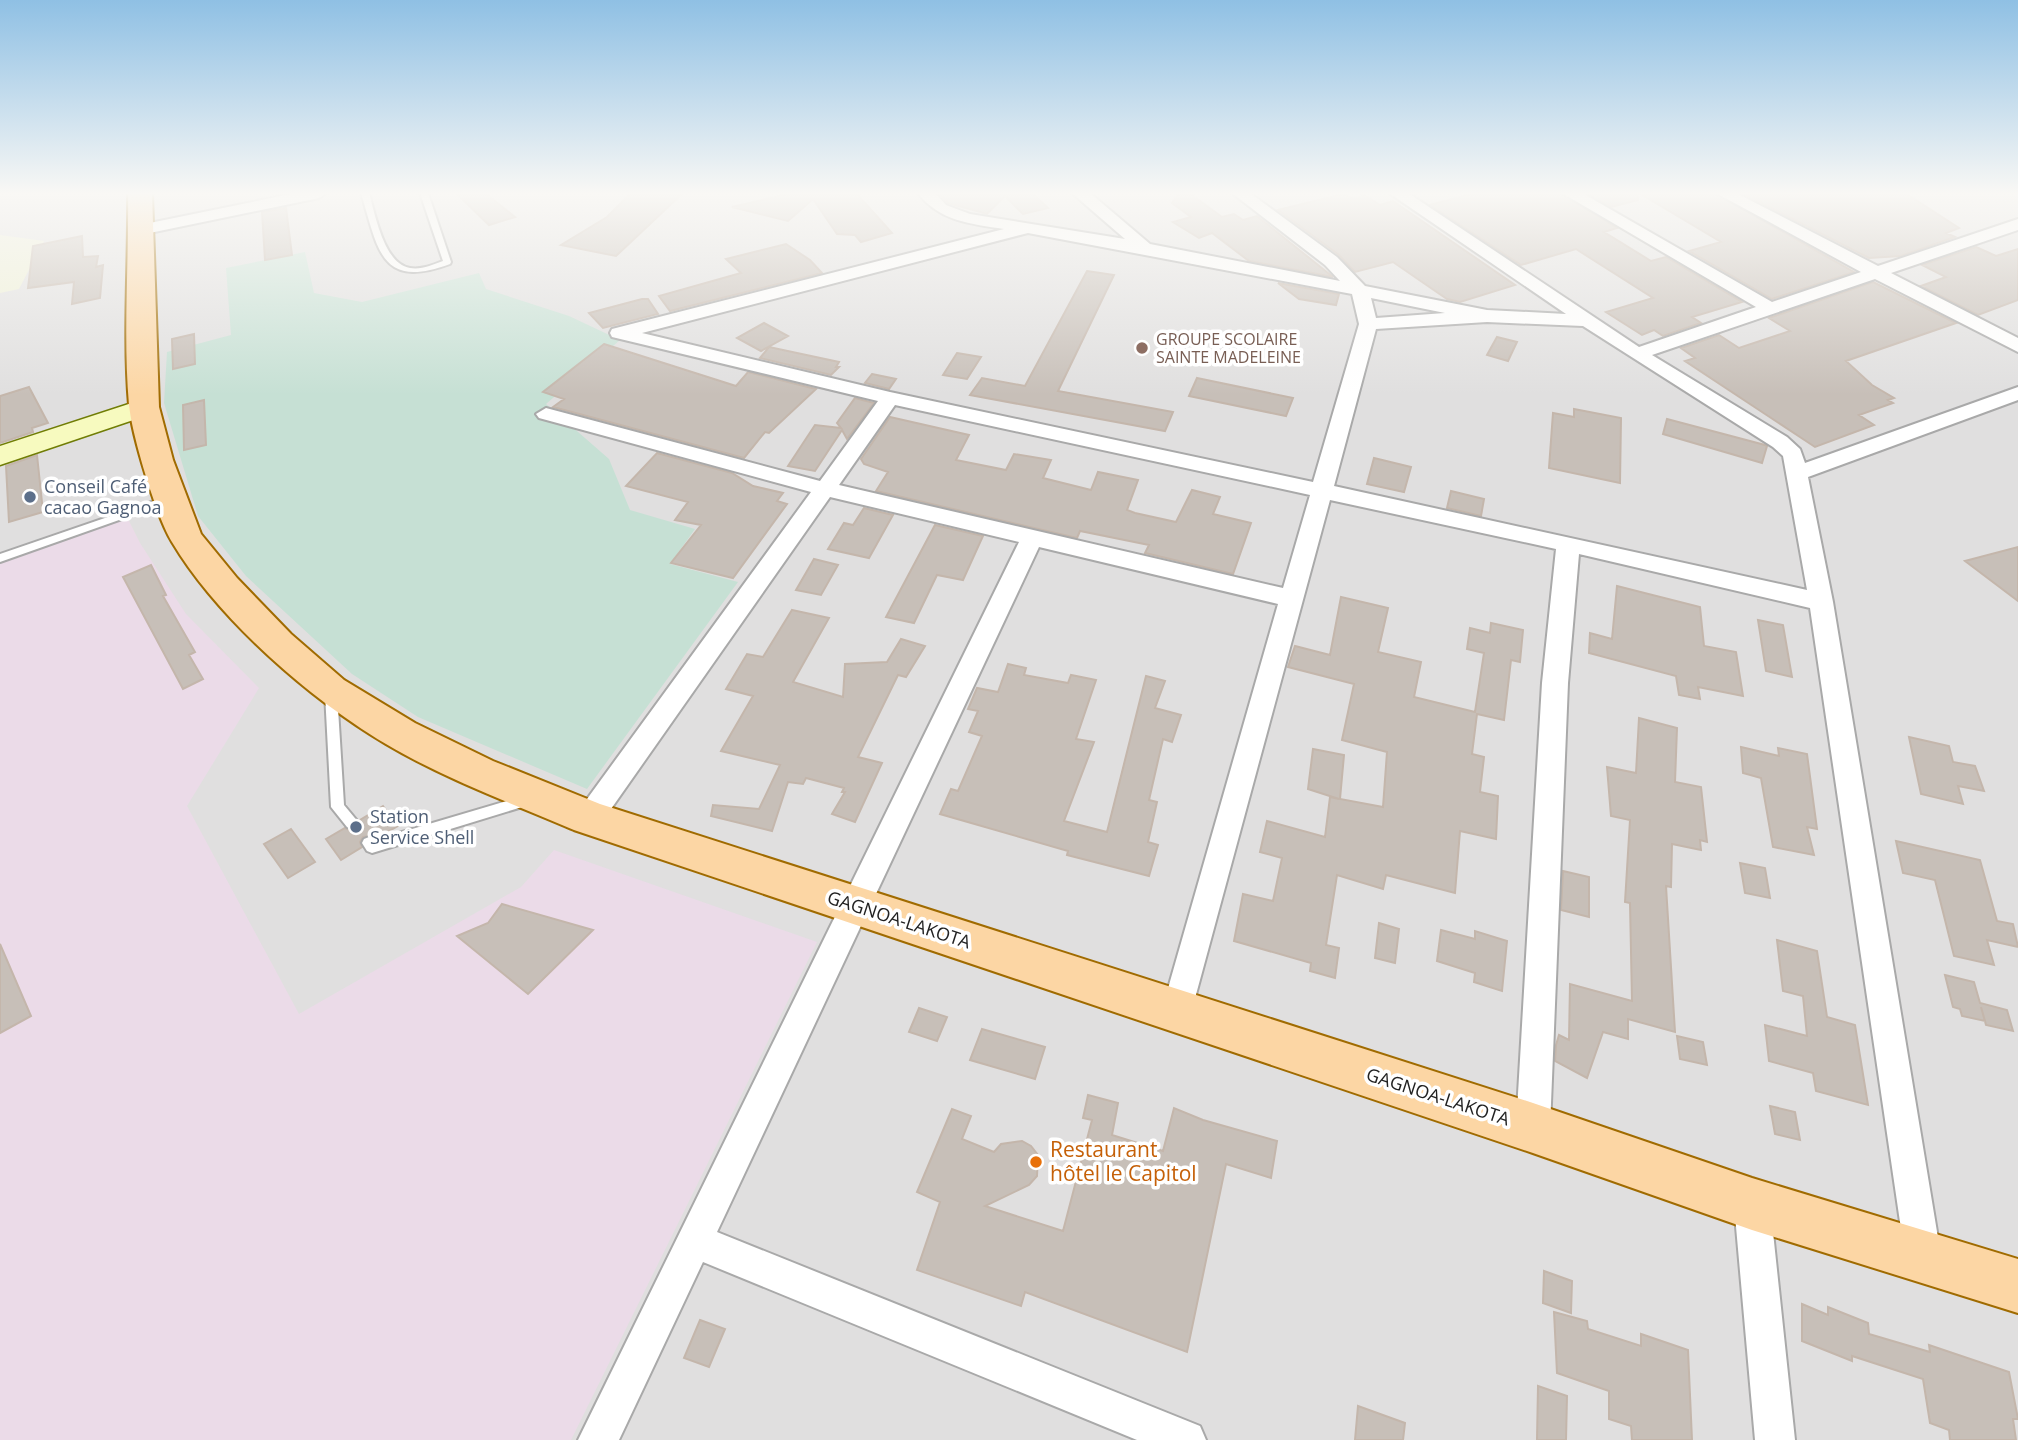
<svg xmlns="http://www.w3.org/2000/svg" width="2018" height="1440" viewBox="0 0 2018 1440" font-family="'Open Sans',sans-serif">
  <rect width="100%" height="100%" fill="#f2efe9"/>
  <path fill="#e0dfdf" d="M0 193H2018V1440H0Z"/>
  <path fill="#ebdbe8" d="M126 515 140 543 186 614 259 688 187 806 299 1014 521 887 554 850 817 942 571 1440H0V555Z"/>
  <path fill="#eef0d5" d="M0 235 44 241 19 289 0 293Z"/>
  <path fill="#c6e0d4" d="M305 252 314 293 362 302 479 273 486 289 569 316 620 340 546 404 609 459 630 510 695 529 670 564 738 582 587 789 418 717 352 674 246 576 198 516 164 403 167 352 231 335 226 268Z"/>
  <path fill="#c7bfb8" stroke="#c4b6ab" stroke-width="2" d="M456 193H485L515 217 489 225Z
    M631 193H683L616 256 561 245 607 217Z
    M792 193H856L892 233 861 242 855 235 837 234 813 199 788 221 732 207Z
    M939 193H1032L1048 208 1023 214 1005 196 987 214 948 203Z
    M1179 193H1189L1222 217 1234 214 1243 220 1257 216 1333 277 1249 261 1212 233 1199 238 1173 222 1191 217 1172 203Z
    M1475 193H1560L1617 228 1604 232 1651 261 1666 257 1742 302 1692 317 1701 323 1663 336 1654 330 1642 335 1606 312 1653 298 1576 249 1521 265 1430 205Z
    M1587 193H1637L1638 200 1611 207Z
    M1639 193H1714L1854 272 1772 299 1689 251 1721 242Z
    M1742 193H1905L1959 228 1946 233 1955 237 1901 256 1869 258Z
    M1343 194 1354 199 1364 195 1380 205 1393 201 1515 285 1460 302 1447 299 1393 262 1355 272 1339 255 1278 210Z
    M286 208 292 255 265 260 262 212Z
    M82 236 83 257 98 256 96 267 103 265 100 298 72 304 74 282 28 288 33 246Z
    M786 244 810 260 822 273 670 311 659 296 741 273 726 259Z
    M1976 247 1996 256 2018 249V300L1978 315 1921 286 1946 277 1922 265Z
    M1087 271 1114 275 1058 391 1173 412 1165 431 970 395 982 378 1025 386Z
    M1873 282 1956 323 1846 361 1872 385 1894 398 1888 400 1893 403 1859 415 1874 425 1815 447 1685 361 1695 358 1681 348 1719 335 1739 348 1790 331 1769 318Z
    M1278 283 1339 294 1336 305 1299 299Z
    M642 299H648L658 314 603 328 589 313Z
    M764 323 788 336 761 351 737 338Z
    M194 334 195 364 173 369 172 339Z
    M1497 337 1517 342 1508 361 1487 355Z
    M604 344 736 386 748 372 816 389 769 433 765 432 744 458 553 407 564 399 543 392Z
    M769 347 839 362 836 367H839L831 375 760 358Z
    M957 353 981 357 967 379 943 375Z
    M872 374 896 379 889 389 865 383Z
    M1197 378 1293 398 1286 416 1189 396Z
    M29 387 48 423 32 428 33 432 0 443V396Z
    M855 398 874 403 847 439 842 430 815 471 788 466 815 425 841 428 837 423Z
    M204 400 206 445 184 450 183 405Z
    M1574 409 1621 418 1620 483 1549 468 1553 413 1574 417Z
    M890 417 969 435 956 460 1006 470 1014 454 1051 460 1043 478 1091 490 1098 472 1138 480 1127 510 1135 513 1176 522 1192 490 1220 497 1213 514 1251 523 1233 574 1145 553 1149 545 1080 531 1077 538 876 491 888 472 864 464 861 459Z
    M1667 419 1765 445 1767 446 1762 463 1663 434Z
    M657 453 732 473 753 486 783 493 777 501 787 504 733 578 671 563 701 525 675 520 688 502 626 486Z
    M37 455 43 512 9 522 6 466Z
    M1374 458 1411 467 1404 492 1367 484Z
    M1451 491 1484 499 1481 516 1447 508Z
    M864 508 893 515 869 558 828 549 844 523 853 525Z
    M935 525 983 536 963 580 937 575 914 623 886 617Z
    M2018 547V601L1965 561Z
    M814 559 838 565 821 595 796 590Z
    M151 565 166 595 163 596 195 652 189 655 203 679 183 689 123 577Z
    M1617 586 1700 607 1704 646 1736 652 1743 696 1698 687 1700 699 1679 695 1676 676 1589 653 1590 633 1612 639Z
    M1341 597 1388 608 1378 652 1421 662 1414 697 1475 712 1484 653 1467 649 1470 628 1490 633 1491 623 1523 630 1520 662 1511 660 1504 720 1477 714 1472 754 1484 757 1480 792 1498 796 1496 839 1460 831 1455 893 1386 875 1383 889 1337 875 1326 945 1339 948 1335 978 1310 971 1311 963 1234 941 1243 894 1273 901 1282 858 1260 852 1267 821 1325 837 1330 797 1339 799 1308 789 1313 749 1344 755 1340 799 1383 807 1387 752 1342 740 1354 684 1288 667 1295 646 1330 655Z
    M792 610 829 618 793 682 843 697 845 664 887 662 901 639 925 646 906 677 898 675 858 757 882 763 855 822 832 814 845 792H842L844 788 806 778 803 784 788 782 772 831 711 816 713 805 759 809 780 765 721 751 753 696 726 689 747 654 763 657Z
    M1758 620 1783 625 1792 677 1766 671Z
    M1008 664 1026 668 1024 675 1068 683 1071 675 1096 680 1076 739 1094 742 1064 821 1107 832 1146 676 1165 681 1155 708 1181 715 1172 742 1163 739 1149 800 1157 802 1148 842 1158 845 1149 876 1067 855 1068 851 940 814 951 789 958 791 982 736 969 732 978 711 968 709 977 688 998 692Z
    M1639 718 1677 728 1675 782 1701 787 1707 842 1700 840 1701 850 1672 844 1671 887 1666 886 1675 1032 1628 1019V1039L1603 1032 1587 1078 1555 1061 1556 1045 1559 1035 1569 1040 1570 984 1632 1001 1630 903 1625 902 1630 820 1611 816 1607 767 1636 773Z
    M1909 737 1949 746 1953 762 1975 766 1984 791 1958 786 1963 804 1921 794Z
    M1741 747 1779 756 1778 748 1807 754 1817 829 1807 827 1814 855 1773 847 1761 778 1743 773Z
    M383 806 398 826 382 835 363 837 360 842 362 847 341 860 326 839 345 828 351 831 358 829 361 824 360 820Z
    M291 829 315 862 288 878 264 844Z
    M1896 841 1980 860 1997 921 2013 924 2018 947 1987 940 1994 965 1954 956 1935 880 1903 873Z
    M1740 863 1765 868 1770 898 1745 893Z
    M1563 871 1589 877V917L1561 910Z
    M502 904 593 930 528 994 457 936 488 923Z
    M1379 923 1399 929 1395 963 1375 958Z
    M1441 930 1475 939V931L1507 941 1502 991 1474 982 1475 973 1437 961Z
    M1777 940 1817 951 1827 1017 1855 1025 1868 1105 1816 1091 1813 1073 1769 1061 1765 1025 1807 1036 1803 996 1783 991Z
    M0 944 31 1016 0 1033Z
    M1945 975 1974 982 1980 1003 2007 1010 2013 1031 1986 1025 1981 1007 1985 1021 1962 1016 1960 1009 1953 1007Z
    M919 1008 947 1017 937 1041 909 1032Z
    M982 1029 1045 1047 1035 1079 970 1060Z
    M1677 1036 1703 1042 1707 1065 1680 1059Z
    M1088 1095 1118 1103 1112 1135 1163 1151 1174 1108 1203 1120 1277 1141 1271 1178 1226 1164 1187 1352 1025 1292 1021 1306 917 1270 940 1202 917 1192 952 1109 971 1116 962 1139 994 1152 1001 1144 1022 1141 1031 1146 1038 1155 1037 1176 1029 1185 985 1206 1063 1231 1092 1120 1083 1118Z
    M1770 1106 1795 1112 1800 1140 1775 1134Z
    M1544 1271 1572 1281 1571 1313 1543 1303Z
    M1802 1304 1828 1315V1307L1868 1323 1869 1334 1930 1352 1929 1345 2009 1372 2018 1419H2013L2016 1440H1950L1949 1430 1930 1423 1923 1379 1852 1356V1361L1802 1341Z
    M1554 1312 1587 1321 1588 1329 1641 1346V1334L1688 1350 1692 1440H1632L1631 1426 1609 1419V1391L1557 1373Z
    M700 1320 725 1329 709 1367 684 1358Z
    M1538 1386 1567 1396 1566 1440H1537Z
    M1358 1406 1405 1423 1403 1440H1355Z"/>
  <g fill="none" stroke-linecap="round" stroke-linejoin="round">
    <defs>
      <path id="lane" d="M361 193H369C375 214 384 264 410 268 421 270 432 265 443 261L420 193H428L451 262 450 264C380 290 378 249 361 193Z
        M169 496 174 499 173 501 0 562V554Z
        M331 688 337 693 344 805 359 823 357 827 352 829 347 827 331 807 325 693Z
        M527 795 532 796 533 800 532 804 372 853 367 851 362 843 364 839 369 837 375 840Z"/>
      <path id="street" d="M296 193H327L319 198 140 235 132 230 140 225Z
        M918 193H935L946 205 970 214 1125 239 1072 193H1090L1150 244 1340 281 1325 265 1232 193H1250L1337 257 1365 286 1487 310 1566 314 1389 193H1408L1639 347 1756 307 1562 193H1582L1772 302 1861 272 1716 193H1736L1878 266 2018 219V230L1891 273 2018 338V352L1875 279 1652 355 1787 437 1800 449 1805 463 2018 387V400L1808 477 1833 602 1941 1256 1936 1269 1923 1274 1910 1269 1905 1256 1810 608 1579 554 1568 683 1550 1128 1545 1140 1533 1145 1521 1140 1516 1128 1542 683 1556 549 1330 500 1188 1024 1177 1028 1166 1024 1161 1013 1278 604 1039 547 717 1232 1200 1426 1206 1440H1137L703 1262 619 1440H578L1019 542 830 497 599 826 589 830 579 826 575 818 579 810 811 492 539 418 536 414 546 408 820 481 878 401 612 337 610 333 612 329 1004 229C971 224 939 221 918 193ZM1028 233 1352 294 1359 324 1313 482 890 392 642 333ZM1371 298 1445 313 1376 318ZM1487 322 1583 326 1773 447 1783 456 1807 590 1334 486 1376 329ZM895 405 1310 495 1283 588 839 485Z
        M1752 1186 1765 1191 1770 1204 1795 1440H1755L1734 1204 1739 1191Z"/>
      <path id="secondary" d="M144 399 154 401 158 407 154 413 0 465V446Z"/>
      <path id="primary" d="M128 193H152L159 407 173 460 201 534 237 578 291 634 344 680 415 723 493 761 600 804 1533 1103 1752 1178 2018 1259V1313L1752 1230 1533 1153 574 830C511 803 445 779 386 744 310 699 218 619 172 542 156 516 132 435 129 405 123 336 129 263 128 193Z"/>
    </defs>
    <use href="#lane" stroke="#a9a9a9" stroke-width="4"/>
    <use href="#street" stroke="#a9a9a9" stroke-width="4"/>
    <use href="#secondary" stroke="#707d05" stroke-width="3"/>
    <use href="#primary" stroke="#a06b00" stroke-width="4"/>
    <use href="#lane" fill="#fff" fill-rule="evenodd"/>
    <use href="#street" fill="#fff" fill-rule="evenodd"/>
    <use href="#secondary" fill="#f7fabf" fill-rule="evenodd"/>
    <use href="#primary" fill="#fcd6a4" fill-rule="evenodd"/>
  </g>
  <linearGradient id="sky" x2="0" y2="1"><stop stop-color="#8fc0e4"/><stop offset="0.49" stop-color="#f9f8f5"/><stop offset="1" stop-color="#f9f8f5" stop-opacity="0"/></linearGradient>
  <rect width="2018" height="395" fill="url(#sky)"/>
  <circle fill="#8d6e63" stroke="#fff" stroke-width="2.5" cx="1142" cy="348" r="7"/>
  <g fill="#5c6f8a" stroke="#fff" stroke-width="2.5">
    <circle cx="30" cy="497" r="7"/>
    <circle cx="356" cy="827" r="7"/>
  </g>
  <circle fill="#e8710a" stroke="#fff" stroke-width="2.5" cx="1036" cy="1162" r="7"/>
  <g text-anchor="middle" stroke-width="7" stroke-linejoin="round" paint-order="stroke">
    <g font-size="16" fill="#785e54" stroke="#fff" text-anchor="start">
      <text x="1156" y="345">GROUPE SCOLAIRE<tspan x="1156" dy="18">SAINTE MADELEINE</tspan></text>
    </g>
    <g font-size="18" fill="#4e5e75" stroke="#fff" text-anchor="start">
      <text x="44" y="493">Conseil Café<tspan x="44" dy="21">cacao Gagnoa</tspan></text>
      <text x="370" y="823">Station<tspan x="370" dy="21">Service Shell</tspan></text>
    </g>
    <g font-size="18" fill="#222" stroke="#fff">
      <text transform="translate(899 920) rotate(18)" y="6">GAGNOA-LAKOTA</text>
      <text transform="translate(1438 1097) rotate(18)" y="6">GAGNOA-LAKOTA</text>
    </g>
    <g font-size="21" fill="#c56008" stroke="#fff" text-anchor="start">
      <text x="1050" y="1157">Restaurant<tspan x="1050" dy="24">hôtel le Capitol</tspan></text>
    </g>
  </g>
</svg>
